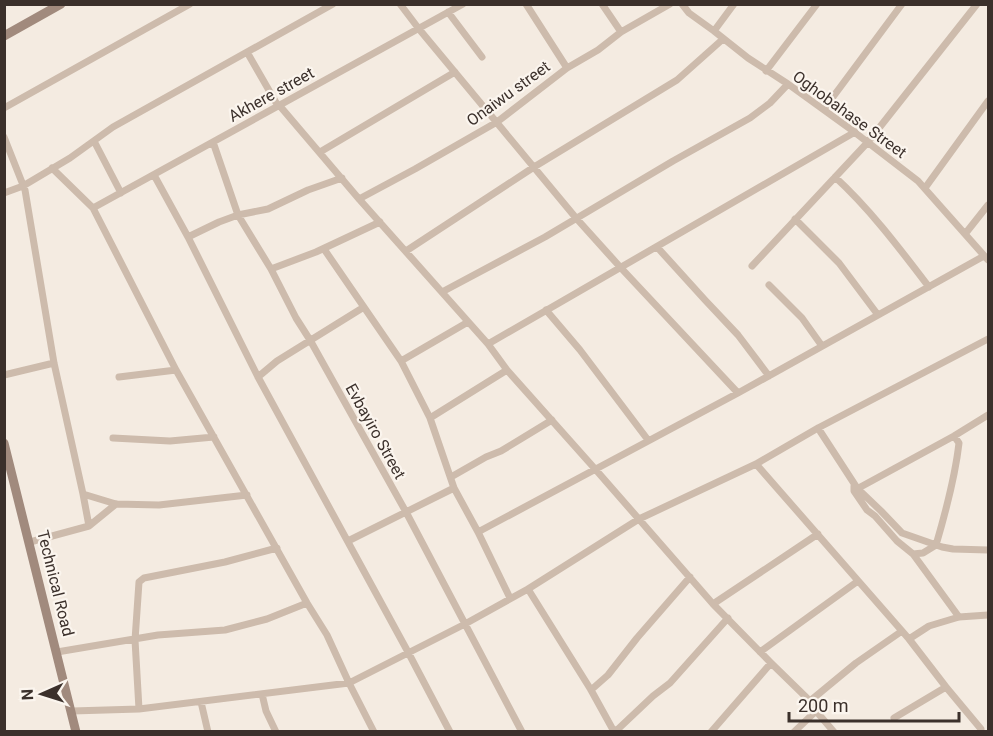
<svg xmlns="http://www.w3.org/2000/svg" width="993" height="736" viewBox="0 0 993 736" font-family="Roboto,sans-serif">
  <rect width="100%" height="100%" fill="#f4ebe1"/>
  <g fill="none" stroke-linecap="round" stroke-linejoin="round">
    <path stroke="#cdbbac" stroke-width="7" d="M400 4 419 29 576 218 621 268 738 393
      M526 4 567 68
      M602 4 621 32
      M682 4 689 13 714 31 748 58 788 84 853 131 918 181 988 260
      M448 12 482 57
      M714 31 734 4
      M247 52 278 106
      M766 71 817 4
      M279 105 359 199 488 344 507 370 596 470 713 604 771 663 810 701 816 711 834 732
      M4 108 190 4
      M824 109 902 4
      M4 137 25 190 54 363 83 494 116 504 159 505 247 495
      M94 141 121 193
      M213 142 238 215 271 269 296 318 310 340 406 512 522 732
      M320 152 455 72
      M52 168 93 208 176 370 307 603 327 635 349 683 374 732
      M154 175 188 237 258 377 408 652 450 732
      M835 177C870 209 900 249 929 287
      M925 188 988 101
      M4 193 23 186 70 158 113 127 333 4
      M359 199 415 169 497 122 567 68 598 50 621 32 670 4
      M93 208 463 4
      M795 219 839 263 878 315
      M965 234 988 205
      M188 237 219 222 238 215 268 209 308 190 342 178
      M657 247 705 300 738 335 769 376
      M324 249 401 361 430 418 454 488 478 532 510 598
      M406 251 534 167 677 80 723 39
      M752 266 868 142 977 4
      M271 269 316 252 380 222
      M769 285 802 318 822 346
      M442 292 545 237 673 161 750 118 770 103 788 84
      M546 310 580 350 648 440
      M488 344 855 132
      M401 361 468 322
      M4 375 54 363
      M119 377 176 370
      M258 377 277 361 364 307
      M430 418 507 370
      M818 428 857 488 881 511 902 533 942 547 953 549 988 550
      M113 438 170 441 214 437
      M756 464 909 639 946 687 981 729V732
      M451 477 486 457 501 451 552 420
      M854 486V491L867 510 875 516 897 541 913 554 959 617
      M855 490 954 436 988 415
      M83 494 89 526 116 504
      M478 532 738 393 984 256
      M348 541 454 488
      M30 542 89 526
      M913 554 923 553 936 545C946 511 955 478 959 443L954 436
      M713 604 818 534
      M909 639 929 626 959 617 988 615
      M57 652 158 635 225 630 267 619 307 603
      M760 652 858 581
      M591 690 608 675 637 638 690 577
      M262 694 266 711 276 732
      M810 701 856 663 902 631
      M201 702 208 732
      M139 709 135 640 139 582 144 578 225 562 277 548
      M72 711 139 709 349 683 465 624 528 589
      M894 718 946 687
      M616 731 653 696 670 683 728 618
      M616 732 612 728 591 690 528 589 639 519 756 464 818 428 988 339
      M711 732 771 663
      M794 732 816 711"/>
    <path stroke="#a18a7d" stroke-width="9" d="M4 36 61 4
      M4 443 76 732"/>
  </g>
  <g text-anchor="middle" stroke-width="4.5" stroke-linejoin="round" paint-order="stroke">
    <g font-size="16" fill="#3b302b" stroke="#fbf5ee">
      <text transform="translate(508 93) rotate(-36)" y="6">Onaiwu street</text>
      <text transform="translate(271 94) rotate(-29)" y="6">Akhere street</text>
      <text transform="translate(850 114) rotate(36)" y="6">Oghobahase Street</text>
      <text transform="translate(376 431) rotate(61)" y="6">Evbayiro Street</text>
      <text transform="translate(56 583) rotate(76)" y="6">Technical Road</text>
    </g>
  </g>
  <rect width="993" height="736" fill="none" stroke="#3b302b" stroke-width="12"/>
  <g transform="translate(42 694) rotate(267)" stroke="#fbf5ee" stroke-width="4.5" paint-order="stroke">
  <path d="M0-4.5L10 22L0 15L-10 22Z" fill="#3b302b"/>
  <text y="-9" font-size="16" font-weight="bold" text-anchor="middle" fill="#3b302b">N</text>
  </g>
  <path d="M789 712v9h170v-9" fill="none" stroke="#3b302b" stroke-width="3"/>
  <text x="798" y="712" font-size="18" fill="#3b302b" stroke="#fbf5ee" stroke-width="4.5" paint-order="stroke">200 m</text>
</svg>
